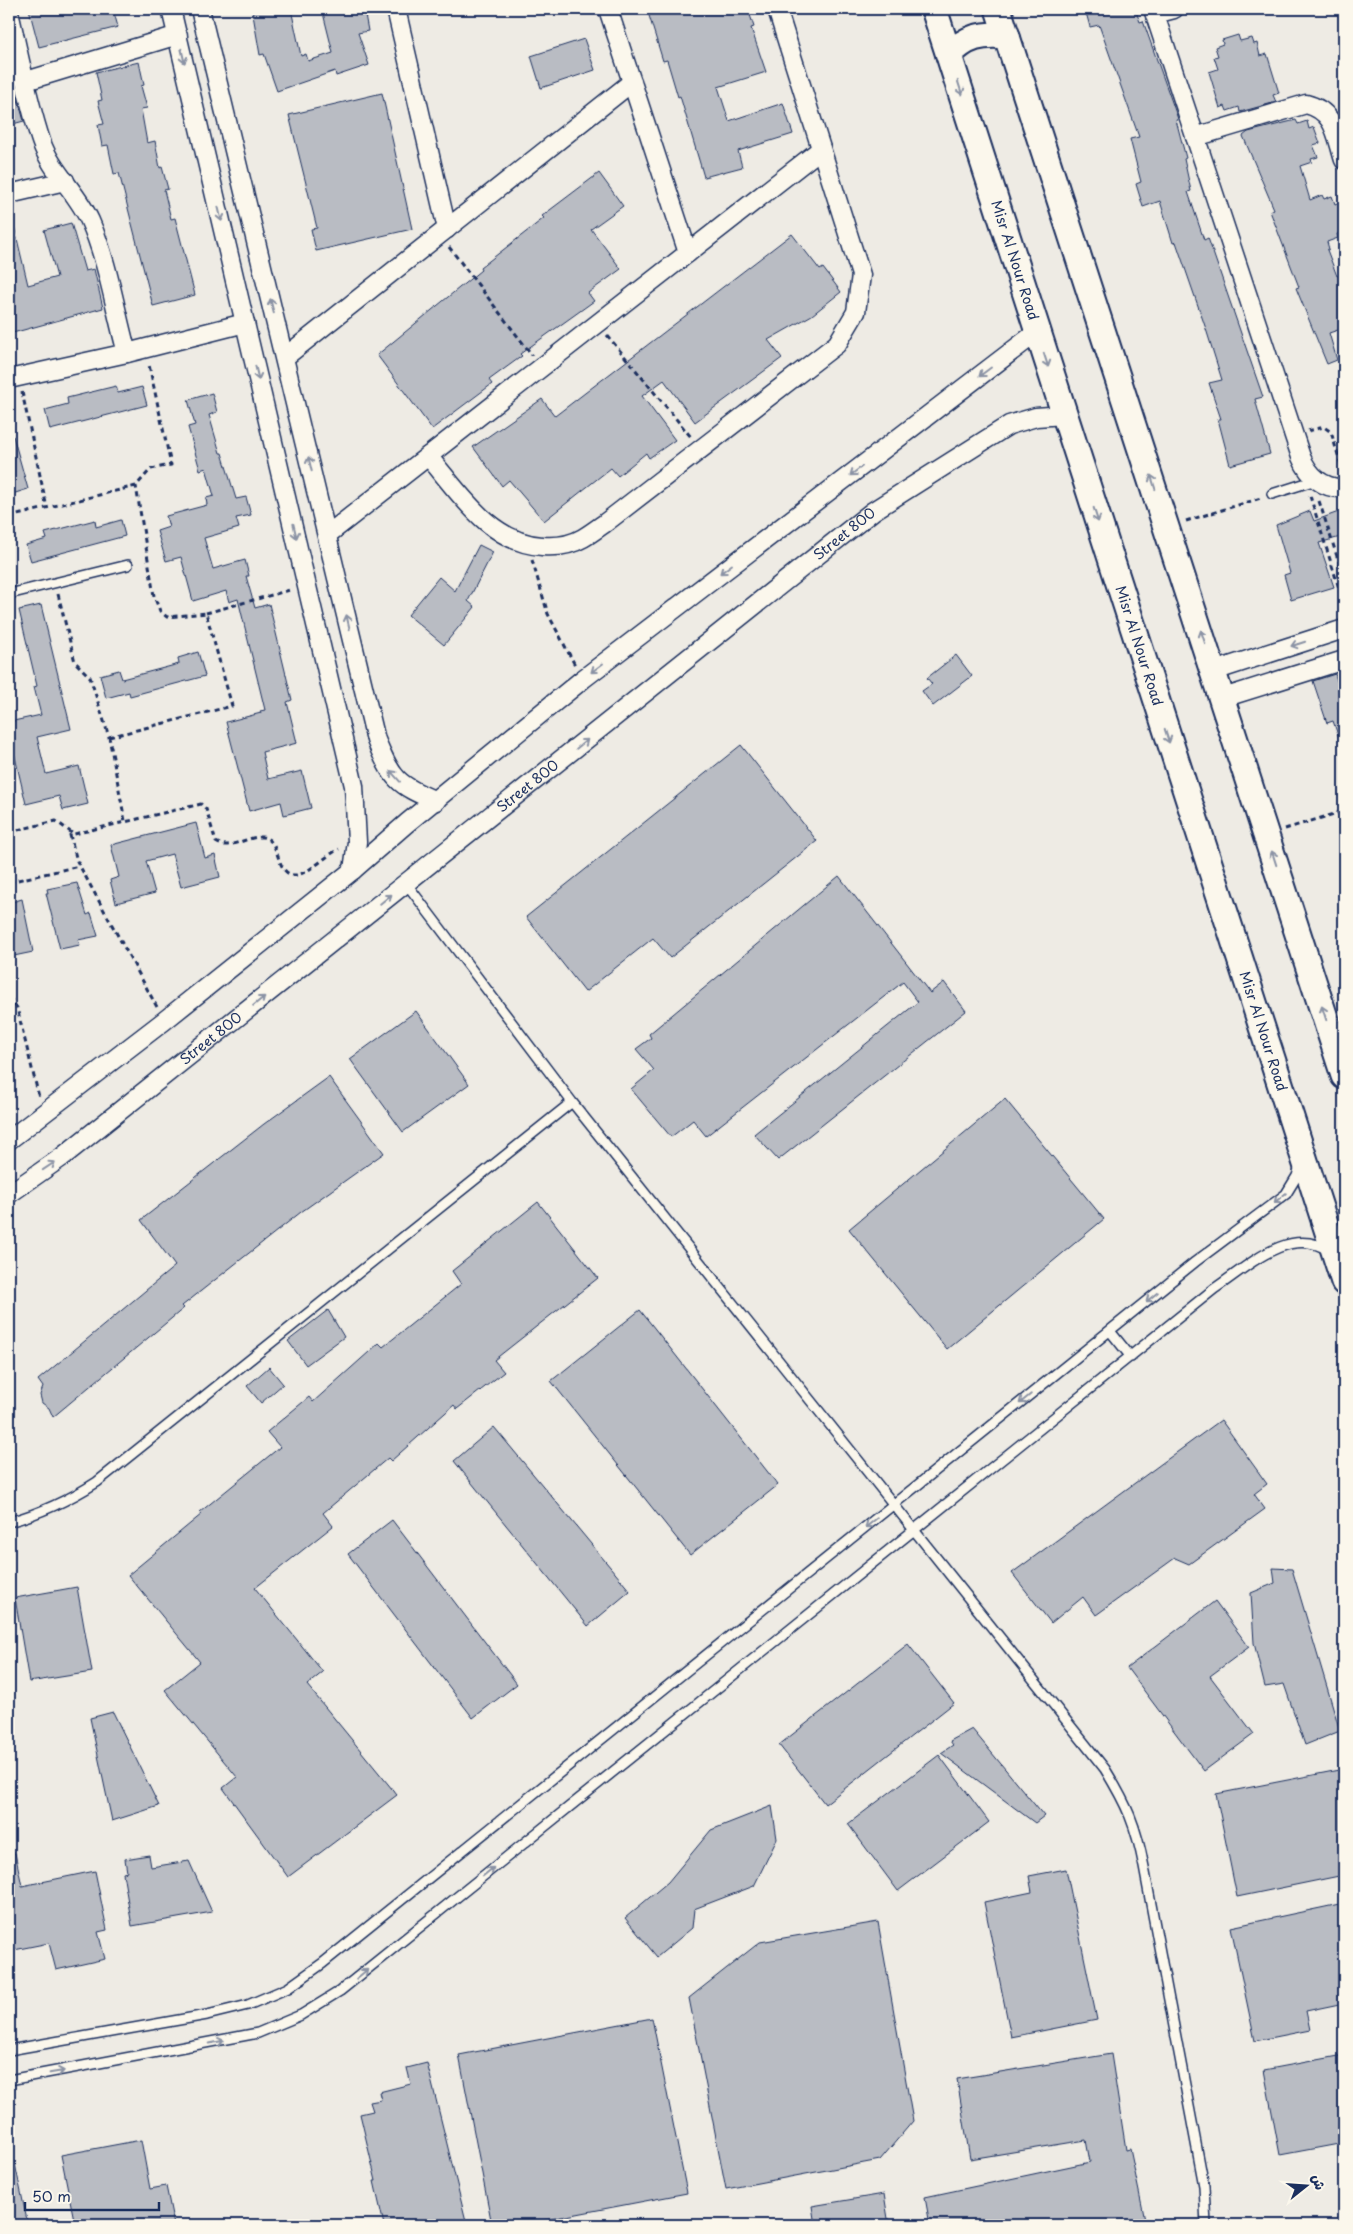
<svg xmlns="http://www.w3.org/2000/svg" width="1353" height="2234" viewBox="0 0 1353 2234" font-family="'Playpen Sans','Playpen Sans Arabic',sans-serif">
  <rect width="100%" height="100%" fill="#eeebe4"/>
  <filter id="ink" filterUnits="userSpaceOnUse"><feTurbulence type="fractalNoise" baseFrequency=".02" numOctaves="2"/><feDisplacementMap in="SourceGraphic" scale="10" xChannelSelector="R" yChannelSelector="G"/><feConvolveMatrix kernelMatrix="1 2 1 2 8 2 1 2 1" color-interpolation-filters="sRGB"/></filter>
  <g filter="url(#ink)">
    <path fill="#b9bcc3" stroke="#1b2f5e" d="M29 9H113L118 27 39 47Z
      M252 9H291L301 56 306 54 308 61 333 53 322 9H364L368 31 358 33 369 65 336 76 335 71 277 91 264 54 260 55Z
      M647 9H748L754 27 751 28 766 72 718 87 729 121 783 103 793 134 738 151 742 167 704 177 680 96 678 97 667 60 663 61Z
      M1085 9H1135L1140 22 1143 21 1178 119 1176 120 1186 158 1184 159 1191 191 1188 192 1204 240 1208 238 1263 397 1255 399 1270 454 1230 465 1218 419H1221L1209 383 1222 380 1206 329 1176 242 1173 243 1160 201 1143 207 1136 184 1141 182 1130 139 1139 137 1099 25 1090 27Z
      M1238 35 1240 41 1252 38 1254 44 1257 43 1260 56 1267 54 1279 93 1273 95 1276 102 1240 112 1239 107 1227 111 1225 106 1220 108 1209 72 1218 69 1214 57 1218 56 1215 47 1223 44 1222 40Z
      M584 39 595 70 541 88 531 56Z
      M139 62 144 85 141 86 147 108 141 109 147 143 155 141 160 168 162 167 168 189 164 190 171 219 175 218 195 295 153 306 119 173 114 174 108 145 102 146 98 125 104 124 98 101 102 100 96 72Z
      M9 78H12L24 121 9 125Z
      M382 93 412 229 316 251 311 229 317 228 289 115Z
      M1296 120 1298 124 1307 121 1309 129 1314 127 1320 143 1313 145 1318 157 1311 159 1312 162 1300 166 1310 200 1322 195 1324 199 1332 196 1335 204 1340 202 1344 215V219L1339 221 1343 232 1337 234 1338 238 1327 242 1329 249 1327 250 1337 276 1344 274V328L1329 333 1337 360 1327 364 1296 288 1299 287 1270 211 1274 209 1243 136 1248 132Z
      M599 173 623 206 591 229 621 269 588 293 594 301 520 354 522 356 489 380 492 384 432 429 377 355 481 270 480 268 544 218 542 216Z
      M71 223 85 271 94 269 103 308 9 334V226H14L28 285 57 277 44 230Z
      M792 234 820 270 823 268 841 292 812 315 768 340 782 358 695 422 664 380 642 396 675 440 649 458 646 453 618 476 611 468 544 521 509 480 502 486 473 447 542 399 555 416Z
      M116 386 118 393 142 387 147 405 50 430 45 410 68 404 67 398Z
      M212 393 217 412 209 415 220 453H222L236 499 246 497 251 515 236 518 239 528 204 538 213 569 245 560 249 576H246L255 608 269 604 292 700 287 702 297 743 262 752 268 779 302 771 311 808 284 815 281 802 249 811 226 722 261 713 260 711 265 710 238 599 229 602 226 591 193 601 181 557 166 561 157 531 169 527 166 516 207 505 206 498 214 496 206 468 200 470 188 427 195 425 188 400Z
      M13 436 28 489 9 495V437Z
      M1344 510V536L1319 543 1334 587 1291 600 1284 575 1290 573 1276 525 1310 511 1314 521Z
      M95 520 96 527 121 520 125 536 31 561 26 545 47 539 45 533Z
      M479 545 493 552 468 601 475 607 444 645 408 615 439 577 455 591Z
      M41 605 71 729 37 737 46 774 79 766 88 804 63 810 59 796 26 804 9 731V722L41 715 34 687 37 686 19 610Z
      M198 652 205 676 130 696 129 692 106 698 100 675 119 670 122 679 179 664 178 658Z
      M956 655 972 676 933 706 922 691 932 684 927 678Z
      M1335 674 1340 690 1344 688V746H1342L1333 721 1327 723 1313 681Z
      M741 745 817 841 670 958 653 938 585 992 526 917Z
      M196 823 205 858 215 855 220 877 181 887 172 854 146 861 155 893 116 903 110 880 119 877 111 845Z
      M839 876 930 993 944 982 966 1011 778 1160 754 1134 918 1002 903 982 706 1136 693 1120 671 1137 631 1089 654 1070 636 1049 651 1038 649 1034Z
      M77 883 87 915 91 913 98 936 78 940 80 945 60 949 46 893H48L47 889Z
      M22 899 33 952 9 957V903Z
      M416 1011 469 1084 403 1132 350 1059Z
      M329 1077 384 1153 301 1212 182 1306 184 1308 53 1417 49 1408 42 1403 40 1395 43 1387 38 1380 175 1266 141 1220 264 1124Z
      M1005 1099 1104 1219 947 1349 849 1229Z
      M538 1202 598 1278 494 1360 504 1372 457 1409 454 1405 391 1461 388 1458 323 1513 333 1526 255 1588 323 1672 307 1685 397 1795 288 1877 223 1788 237 1777 165 1690 200 1662 128 1575 202 1514 200 1512 280 1447 267 1432 309 1397 313 1402 379 1343 383 1347 461 1284 452 1271Z
      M328 1310 344 1337 306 1365 288 1341Z
      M640 1310 778 1485 690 1555 551 1381Z
      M269 1367 283 1384 261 1403 247 1386Z
      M1221 1420 1267 1484 1254 1494 1265 1509 1189 1564 1175 1558 1096 1615 1083 1597 1051 1623 1012 1573Z
      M494 1427 630 1591 588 1626 454 1461Z
      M392 1520 517 1684 473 1718 348 1554Z
      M1273 1568 1292 1569 1340 1731 1305 1745 1284 1684 1265 1687 1254 1643 1251 1593 1275 1583Z
      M77 1587 92 1672 29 1682 15 1598Z
      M1215 1601 1249 1647 1210 1676 1254 1734 1204 1771 1127 1668Z
      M908 1644 954 1703 825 1804 779 1745Z
      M113 1712 159 1806 112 1821 90 1718Z
      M972 1729 1044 1816 1035 1823 941 1753 953 1745 950 1741Z
      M939 1755 989 1822 898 1891 848 1824Z
      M1344 1769V1875L1237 1897 1216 1794Z
      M772 1806 777 1839 754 1886 694 1909 692 1928 657 1957 625 1918 668 1882 711 1830Z
      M9 1853H15L22 1886 95 1871 107 1930 98 1932 105 1959 56 1970 49 1943 9 1951Z
      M149 1855 151 1867 189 1861 212 1912 132 1926 123 1873 127 1872 125 1859Z
      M1066 1869 1097 2020 1011 2037 984 1902 1032 1892 1029 1876Z
      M1344 1903V2003L1306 2011 1310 2030 1255 2041 1231 1927Z
      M878 1922 913 2121 880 2160 726 2189 689 1998 760 1942Z
      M652 2018 687 2193 519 2225H492L459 2055Z
      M1111 2054 1126 2150 1130 2149 1146 2225H930L925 2197 1090 2162 1086 2140 970 2159 957 2079Z
      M1344 2055V2143L1280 2155 1264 2070Z
      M427 2063 467 2225H384L374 2181H376L360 2114 373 2111 370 2102 381 2100 379 2092 411 2084 407 2068Z
      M141 2140 150 2189 166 2186 174 2225H75L61 2155Z
      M15 2164 28 2225H9V2165Z
      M884 2194 889 2225H815L812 2206Z"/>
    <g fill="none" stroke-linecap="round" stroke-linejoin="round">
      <defs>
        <path id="lane" d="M1272 494 1316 480
          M9 594 128 565
          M406 883 572 1102 1105 1769C1127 1805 1136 1825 1144 1867L1204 2186 1206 2225
          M1110 1331 1131 1357
          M9 1522C42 1513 69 1500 97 1482L572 1102
          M9 2050 207 2015 248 2005 288 1988 323 1963 1195 1262 1286 1194 1297 1176 1300 1166
          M9 2080 258 2033 301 2015 340 1991 1214 1289C1246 1268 1290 1224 1329 1251"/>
        <g id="street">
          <path d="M171 9 354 786 357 842 353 870"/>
          <path d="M200 9 376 740C392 779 397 785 436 801"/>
          <path d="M396 9 447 229"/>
          <path d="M608 9 688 253"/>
          <path d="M1153 9 1301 457C1309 476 1322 489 1344 488"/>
          <path d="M9 12C19 55 27 99 41 141 51 171 77 192 90 221 108 262 115 310 127 353"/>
          <path d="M1155 14 1174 9"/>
          <path d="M26 81 178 35"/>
          <path d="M1195 137 1306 104C1335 111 1336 135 1344 160"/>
          <path d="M9 194 65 181"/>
          <path d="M285 357 632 82"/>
          <path d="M9 379 127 353 245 323"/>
          <path d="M428 456C459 492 490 543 542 546 555 547 571 545 583 538 590 534 598 528 605 523L837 344 856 312 861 275 777 9"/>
          <path d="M327 535 821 149"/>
          <path d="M1214 671 1344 629"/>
          <path d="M1223 698 1344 660"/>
          <path d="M9 1140 164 1021 353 870 407 823 583 679 1037 332"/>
          <path id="s1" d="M9 1194 62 1157 873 511 1009 425 1036 417 1064 415"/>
        </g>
        <g id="secondary">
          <path id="s2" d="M934 9 1344 1282"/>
          <path d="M998 9 1344 1076"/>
          <path d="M949 55C966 37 982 33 1007 36"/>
        </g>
      </defs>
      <use href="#lane" stroke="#1b2f5e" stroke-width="12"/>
      <use href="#street" stroke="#1b2f5e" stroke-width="21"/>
      <use href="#secondary" stroke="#1b2f5e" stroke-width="29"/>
      <path stroke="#1b2f5e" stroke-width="3" stroke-dasharray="5 4" stroke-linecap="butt" d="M449 247 532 355
        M607 335 691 437
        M22 392 47 508
        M1308 431 1324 427 1331 432 1343 471
        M1310 496 1344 604
        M1319 501 1344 578
        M9 517 136 486 151 469 171 465 149 365
        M1186 521 1261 498
        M532 560 548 614 575 665
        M58 594 75 662 90 677 109 737 125 821
        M206 613 290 590
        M109 737 232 706 206 613 167 617 160 611 154 596 136 486
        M1285 829 1344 811
        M9 832 56 821 72 833
        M9 873 11 882
        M9 882 79 866
        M9 997 17 1008 39 1097
        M157 1007 77 861 70 835 201 804 206 809 216 842C229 851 247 836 262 837 282 839 274 876 296 875 308 874 327 855 339 849"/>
      <use href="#lane" stroke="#fbf7ec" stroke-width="9"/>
      <use href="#street" stroke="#fbf7ec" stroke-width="18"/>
      <use href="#secondary" stroke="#fbf7ec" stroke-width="25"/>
    </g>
    <defs><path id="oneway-shaft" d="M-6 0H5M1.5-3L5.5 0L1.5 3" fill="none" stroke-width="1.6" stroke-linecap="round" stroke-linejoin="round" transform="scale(1.25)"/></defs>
    <g stroke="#8b93a5">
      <use href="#oneway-shaft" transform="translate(183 56) rotate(77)"/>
      <use href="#oneway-shaft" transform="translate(960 88) rotate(72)"/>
      <use href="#oneway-shaft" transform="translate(220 214) rotate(77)"/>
      <use href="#oneway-shaft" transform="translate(272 306) rotate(-104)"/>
      <use href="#oneway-shaft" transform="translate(1046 360) rotate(72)"/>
      <use href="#oneway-shaft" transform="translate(985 372) rotate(143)"/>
      <use href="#oneway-shaft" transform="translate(257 373) rotate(77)"/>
      <use href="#oneway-shaft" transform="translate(310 464) rotate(-103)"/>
      <use href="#oneway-shaft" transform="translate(856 471) rotate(143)"/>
      <use href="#oneway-shaft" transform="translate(1153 482) rotate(-108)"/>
      <use href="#oneway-shaft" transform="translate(1096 515) rotate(72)"/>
      <use href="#oneway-shaft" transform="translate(295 531) rotate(77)"/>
      <use href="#oneway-shaft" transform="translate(726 569) rotate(143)"/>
      <use href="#oneway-shaft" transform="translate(348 622) rotate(-103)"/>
      <use href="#oneway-shaft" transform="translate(1203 637) rotate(-108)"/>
      <use href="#oneway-shaft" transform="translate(1298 644) rotate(162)"/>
      <use href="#oneway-shaft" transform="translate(597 668) rotate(143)"/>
      <use href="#oneway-shaft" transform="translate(1167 736) rotate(72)"/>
      <use href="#oneway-shaft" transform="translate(582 744) rotate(-39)"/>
      <use href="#oneway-shaft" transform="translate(395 776) rotate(-132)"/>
      <use href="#oneway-shaft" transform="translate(1274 858) rotate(-108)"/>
      <use href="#oneway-shaft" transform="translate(386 899) rotate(-39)"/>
      <use href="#oneway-shaft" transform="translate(259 1001) rotate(-39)"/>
      <use href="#oneway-shaft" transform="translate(1324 1013) rotate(-108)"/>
      <use href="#oneway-shaft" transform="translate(49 1166) rotate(-34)"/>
      <use href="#oneway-shaft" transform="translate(1280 1198) rotate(141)"/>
      <use href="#oneway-shaft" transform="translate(1152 1297) rotate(141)"/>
      <use href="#oneway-shaft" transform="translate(1025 1399) rotate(141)"/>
      <use href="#oneway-shaft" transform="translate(871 1523) rotate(141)"/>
      <use href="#oneway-shaft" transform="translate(488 1872) rotate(-39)"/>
      <use href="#oneway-shaft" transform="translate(362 1974) rotate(-39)"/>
      <use href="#oneway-shaft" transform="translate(217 2042) rotate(-12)"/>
      <use href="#oneway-shaft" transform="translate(57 2072) rotate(-10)"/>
    </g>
  </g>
  <g text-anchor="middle" stroke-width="5" stroke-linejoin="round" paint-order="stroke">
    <g font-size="14" fill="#1b2f5e" stroke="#fbf7ec">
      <text dy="5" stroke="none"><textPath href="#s2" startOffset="264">Misr Al Nour Road</textPath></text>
      <text dy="5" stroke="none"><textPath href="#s1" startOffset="1065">Street 800</textPath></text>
      <text dy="5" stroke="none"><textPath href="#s2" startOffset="669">Misr Al Nour Road</textPath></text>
      <text dy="5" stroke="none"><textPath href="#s1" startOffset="660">Street 800</textPath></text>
      <text dy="5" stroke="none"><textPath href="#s2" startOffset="1074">Misr Al Nour Road</textPath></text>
      <text dy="5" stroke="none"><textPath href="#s1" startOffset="255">Street 800</textPath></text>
    </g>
  </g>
  <rect width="1353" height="2234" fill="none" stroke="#fbf7ec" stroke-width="30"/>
  <rect x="15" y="15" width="1323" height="2204" fill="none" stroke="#1b2f5e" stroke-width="2" filter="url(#ink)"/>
  <g transform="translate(1306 2186) rotate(73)" stroke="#fbf7ec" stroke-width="4" paint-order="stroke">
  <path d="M0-4L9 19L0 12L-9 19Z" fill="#1b2f5e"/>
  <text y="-8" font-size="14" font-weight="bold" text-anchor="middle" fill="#1b2f5e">ش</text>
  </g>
  <path d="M25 2202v8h134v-8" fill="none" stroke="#1b2f5e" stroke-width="2.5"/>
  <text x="32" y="2202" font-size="15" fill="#1b2f5e" stroke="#fbf7ec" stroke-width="4" paint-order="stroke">50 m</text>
</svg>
